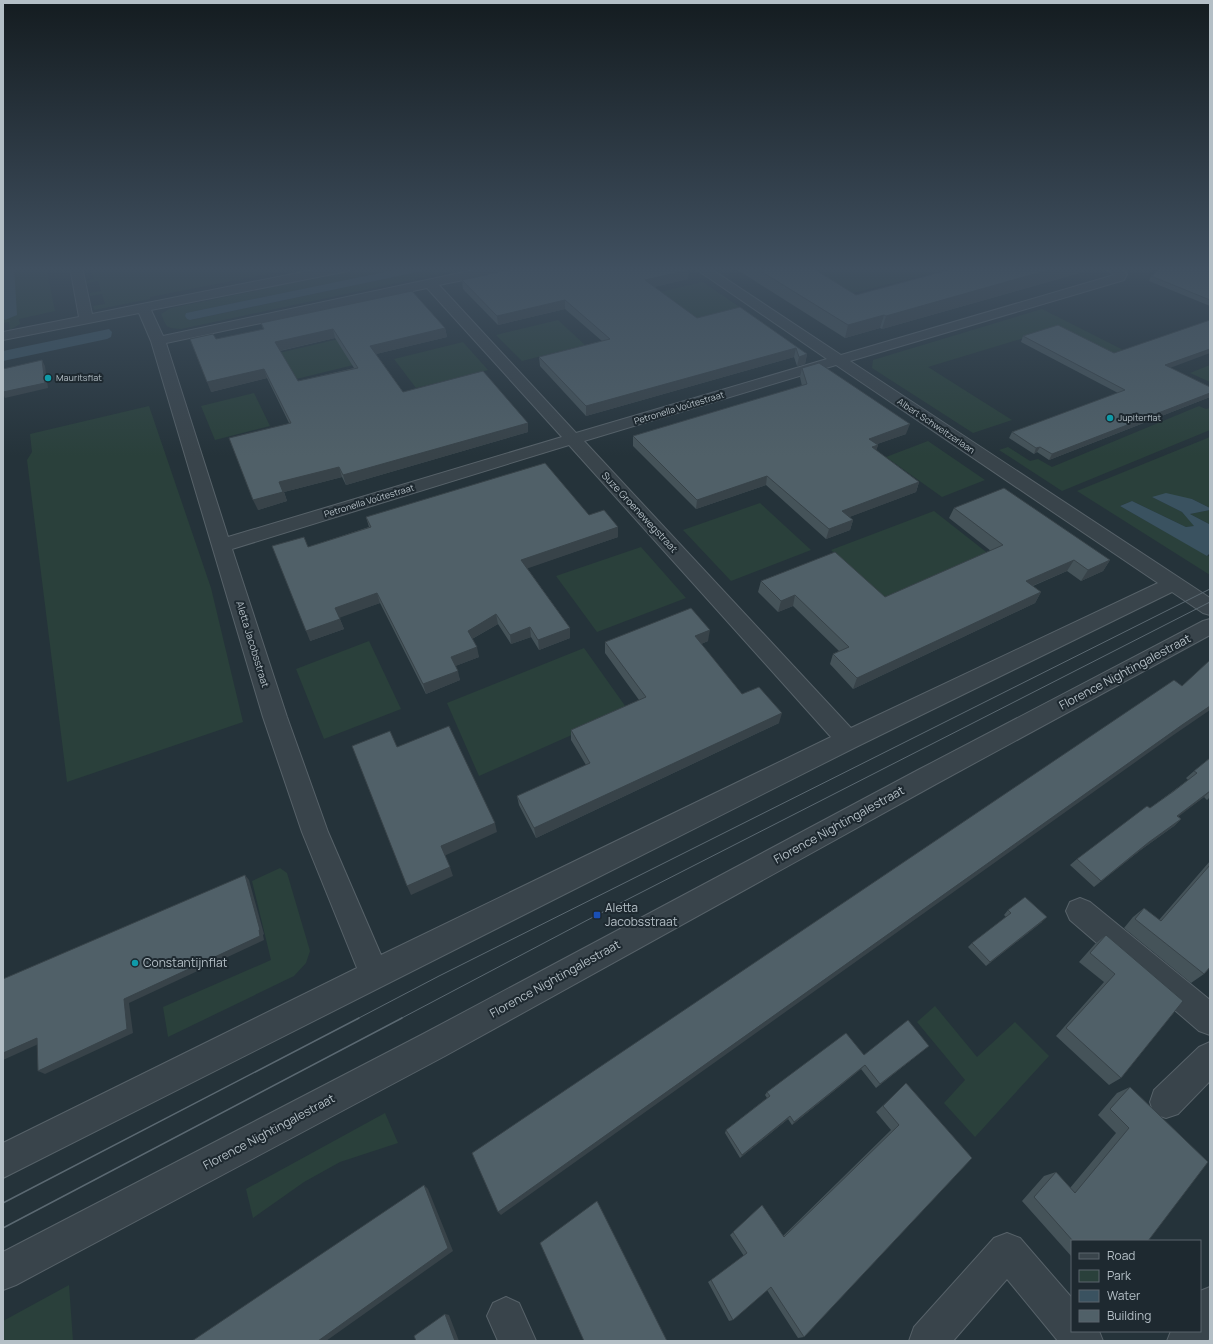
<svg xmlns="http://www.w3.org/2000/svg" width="1213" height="1344" viewBox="0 0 1213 1344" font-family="Manrope,sans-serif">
  <rect width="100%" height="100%" fill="#25333a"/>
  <path fill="#2a403b" d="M3 267H46L55 311 19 319 20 324 10 330 9 322 3 323Z
    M91 267H303L150 297V299L94 310 93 306 105 304 102 294 90 296V293L101 291 98 281 87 283 86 281 94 279Z
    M372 267H409L186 313 185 316 187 319 191 320 441 267H472L181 329C165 328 167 327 161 314L171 308Z
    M800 267H935L942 271 845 295Z
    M703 282 741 308 696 320 660 292Z
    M1042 309 1169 373 1150 376 1054 329 928 367 1012 420 973 433 872 368 873 360Z
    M558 320 585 345 522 361 496 335Z
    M360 334 378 359 280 383 266 356Z
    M463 342 488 370 416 388 394 359Z
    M1210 365V382L1190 373Z
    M254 393 270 426 215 440 201 406Z
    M149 406 211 588 243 722 67 782 27 460 32 452 30 434Z
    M1199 406 1206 409 1210 408V430L1062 491 999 450 1008 447 1030 461 1038 459 1052 467Z
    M1210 437V508L1192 499 1152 497 1182 512 1195 526 1186 527 1132 501 1120 506 1210 557V575L1077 491Z
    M928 441 985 480 942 497 886 457Z
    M760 503 811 550 731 581 683 530Z
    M1210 510 1209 524 1190 514Z
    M934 511 990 555 885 600 831 550Z
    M641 547 686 598 597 632 556 576Z
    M369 641 401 709 324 739 296 669Z
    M584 648 628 710 479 776 447 703Z
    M280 868 287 873 310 951 306 963 294 976 168 1037 163 1007 271 960 252 881Z
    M935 1006 977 1057 1015 1022 1049 1056 975 1137 944 1103 965 1080 917 1022Z
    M385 1113 398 1143 340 1162 304 1182 253 1218 246 1189Z
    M69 1285 73 1341H3V1321Z"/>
  <path fill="#3a5260" d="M3 267H14L17 315 5 320 3 319Z
    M409 267H441L190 320 187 319 185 316 186 313Z
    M109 329 112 332 111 337 107 339 3 361V351Z
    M1166 493 1192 499 1210 508V510L1190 514 1209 524 1210 523V553L1207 556 1120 506 1132 501 1186 527 1194 526 1182 512 1152 497Z"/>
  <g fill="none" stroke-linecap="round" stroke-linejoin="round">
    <defs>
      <path id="minor" d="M70 267H82L92 314 328 267H354L348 271 151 310 163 336 488 267H513L507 271 439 285 576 433 827 359 693 267H708L841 355 1114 275 1104 267H1119L1127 274 1124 280 850 361 1210 598V615L1203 613 1172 592 856 747 3 1178V1143L357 968 302 832 263 717 151 341 139 313 3 340V332L79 317ZM427 288 562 437 228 537 166 343ZM836 365 1158 583 851 728 584 441ZM569 445 831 737 381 955 328 832 287 717 232 549Z
        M1210 619V635L936 784 445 1056 16 1285 3 1290V1252L423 1034 918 770 1203 621Z
        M1080 898 1090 902 1210 1000V1035L1199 1031 1070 920 1066 911 1070 902Z
        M1210 1042V1081L1178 1114 1166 1118 1154 1114 1150 1102 1154 1090 1199 1047Z
        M1007 1233 1020 1238 1072 1298V1331H1099L1103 1341H1058L1007 1279 953 1341H909L914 1327 994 1238Z
        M1210 1287V1336L1208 1341H1167L1171 1331H1200V1291Z
        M506 1297 519 1303 536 1341H498L487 1316 493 1303Z"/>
    </defs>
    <use href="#minor" stroke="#576269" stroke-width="2"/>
    <use href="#minor" fill="#39444b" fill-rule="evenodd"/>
    <path stroke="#5b6972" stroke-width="1" d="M357 1019 439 976 1210 589
      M400 1019 597 915 1210 602"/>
    <path stroke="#5b6972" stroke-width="1.5" d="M3 1203 359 1018
      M3 1228 402 1018"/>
  </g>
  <path fill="#455359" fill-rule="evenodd" d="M733 267H811L856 295 959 267H1085L1083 272 882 329 880 328 845 338Z
    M1210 267V306L1149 281 1151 276Z
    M688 279 654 287 697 318 740 307 807 354 805 364 797 366 794 357 586 416 540 366 539 357 602 341 565 309 498 325 463 289 462 280Z
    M261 323 445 328 447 337 376 354 403 392 528 423V432L346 485 342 477 284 492 287 501 258 510 289 423 267 378 211 392 263 329ZM335 338 354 368 298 381 280 351Z
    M1023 336 1114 353 1170 368 1210 387V397L1049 460 1037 452 1034 454 1009 438 1012 432 1118 393 1021 342Z
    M802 368 906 434 877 444 878 445 876 450 919 482 916 492 849 517 853 520 850 530 826 539 766 485 696 509 633 446V436L802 386 800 377Z
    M954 508 1110 560 1103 571 1081 581 1067 571 1033 586 1041 592 1035 603 853 689 830 664 833 654 839 651 793 606 778 612 758 592 761 581 885 597 991 551 949 518Z
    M589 515 618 537 527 568 570 628V638L539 650 531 637 511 644 498 624 472 639 479 657 455 666 460 680 426 694 380 603 339 617 344 629 310 641 308 547 369 527 366 517Z
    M708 641 701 644 742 694 779 723 536 838 519 805 517 796 586 765 571 740V730L639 700 605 653V642Z
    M1210 758V797L1207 800 1204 797 1178 816 1181 819 1174 826 1142 849 1094 887 1070 865 1077 859 1150 808 1188 780 1186 778 1194 771Z
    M1210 861V967L1204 974 1191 983 1124 928 1133 917 1144 908 1159 920Z
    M1008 910 1042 922 986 966 968 947 972 943 1006 917 1004 915Z
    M1106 935 1183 1001 1121 1078 1109 1085 1056 1036 1104 982 1079 962 1095 944Z
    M925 1049 876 1088 861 1069 792 1125 788 1119 740 1158 725 1133 726 1130 767 1098 765 1095 767 1092 864 1055Z
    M906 1083 972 1158 804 1337 798 1338 767 1290 733 1320 729 1321 708 1282 744 1256 730 1235 762 1205 783 1236 891 1130 876 1112Z
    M1130 1087 1148 1241H1072V1257L1022 1201 1044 1176 1056 1172 1070 1188 1116 1133 1098 1115 1117 1093Z"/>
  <path fill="#384349" d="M1059 267H1085L1083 272 882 329 886 316Z
    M689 270 688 279 645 289V280Z
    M565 300V309L498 325 497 316Z
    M884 315 880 328 845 338 848 325Z
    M445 328 447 337 372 355 370 346Z
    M333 329 335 338 278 351 275 342Z
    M796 348 794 357 586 416V406Z
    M1210 349V353L1162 371 1165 365Z
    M807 354 805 364 797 366 799 357Z
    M42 360 45 366 48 388 5 398 3 394V392Z
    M264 369 267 378 211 392 207 382Z
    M1210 393V397L1049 460 1052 454Z
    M528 423V432L346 485 343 475Z
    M910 424 906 434 866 448 869 439Z
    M878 445 875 455 872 447Z
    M1040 447 1037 452 1034 454 1036 448Z
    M339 467 342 477 284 492 287 501 258 510 253 500 279 482Z
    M767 476 766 485 696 509 697 500Z
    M919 482 916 492 839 521 842 511Z
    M853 520 850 530 826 539 829 529Z
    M618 527V537L523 570 521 560Z
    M1074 560 1067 571 1020 591 1026 581Z
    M1110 560 1103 571 1081 581 1088 570Z
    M1041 592 1035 603 853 689 857 678Z
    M377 593 380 603 339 618 335 608Z
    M795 595 793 606 778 612 781 601Z
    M496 614 498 624 470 640 468 631Z
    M340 619 344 629 310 641 306 631Z
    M530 627 531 637 511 644 510 635Z
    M570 628V638L539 650 538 640Z
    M710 630 708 641 694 647 695 636Z
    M477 647 479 657 453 667 451 657Z
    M458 671 460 680 426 694 423 684Z
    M1210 706V710L1172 736 501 1215 498 1212 1182 725Z
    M782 713 779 723 536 838 534 828Z
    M1210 791 1204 797 1170 823 1177 816Z
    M1181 819 1174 826 1142 849 1094 887 1101 881 1149 842Z
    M495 823 497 832 444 856 441 846Z
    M450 867 453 876 411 895 407 886Z
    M245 875 249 880 264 934 263 935 264 940 129 1003 133 1033 45 1074 38 1071 124 999Z
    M1047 917 1042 922 986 966 990 962Z
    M37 1038 43 1042 3 1060V1053Z
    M929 1046 925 1049 876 1088 880 1084Z
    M865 1065 861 1069 792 1125 794 1122Z
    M790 1116 788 1119 740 1158 742 1155Z
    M424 1185 428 1189 453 1251 326 1341H318Z
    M445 1314 449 1315 459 1341H455Z"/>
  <path fill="#506068" stroke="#384349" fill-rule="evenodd" d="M521 267H685L689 270 645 280 697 318 740 307 807 354 799 357 796 348 586 406 539 357 610 339 565 300 497 316 462 280Z
    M754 267H811L856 295 959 267H1059L886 316 884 315 848 325Z
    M1163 267H1210V300L1151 276Z
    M412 291 445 328 370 346 403 392 483 371 528 423 343 475 339 467 279 482 283 492 253 500 229 438 291 423 264 369 207 382 190 339 213 334 216 339 264 329 261 323ZM333 329 358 368 298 381 275 342Z
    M1210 320V349L1165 365 1210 387V393L1052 454 1040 447 1036 448 1012 432 1125 390 1023 336 1058 325 1114 353Z
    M42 360 45 383 3 392V369Z
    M819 363 910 424 869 439 878 445 872 447 919 482 842 511 853 520 829 529 767 476 697 500 633 436 807 384 802 368Z
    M545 463 589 515 604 510 618 527 521 560 570 628 538 640 530 627 510 635 496 614 468 631 477 647 451 657 458 671 423 684 377 593 335 608 340 619 306 631 272 546 304 537 308 547 371 527 366 517Z
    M1004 488 1110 560 1088 570 1074 560 1026 581 1041 592 857 678 833 654 849 647 795 595 781 601 761 581 835 552 885 597 1003 545 954 508Z
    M691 608 710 630 695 636 742 694 759 687 782 713 534 828 517 796 590 763 571 730 646 697 605 642Z
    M1210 660V706L1182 725 498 1212 472 1153 1174 680 1182 686Z
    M449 726 495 823 441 846 450 867 407 886 352 746 390 731 397 747Z
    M1210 758V791L1177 816 1181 819 1149 842 1101 881 1077 859 1147 806 1150 808 1174 791 1197 773 1194 771Z
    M1210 865V967L1204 974 1135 919 1144 908 1161 921Z
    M245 875 260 930H259L260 936 124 999 127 1029 38 1071 37 1038 3 1053V979Z
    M1025 897 1047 917 990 962 972 943 1011 913 1008 910Z
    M1106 935 1183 1001 1121 1078 1066 1028 1115 974 1090 953Z
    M908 1020 929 1046 880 1084 865 1065 794 1122 790 1116 742 1155 726 1130 770 1096 767 1092 846 1033 864 1055Z
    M906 1083 972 1158 804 1337 771 1287 733 1320 711 1280 747 1253 733 1232 762 1205 784 1237 899 1125 883 1106Z
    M1130 1087 1208 1162 1148 1241H1073L1034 1197 1056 1172 1075 1193 1129 1128 1110 1109Z
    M424 1185 448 1248 318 1341H192Z
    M597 1201 667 1341H584L540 1243Z
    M445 1314 455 1341H416L414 1336Z"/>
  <linearGradient id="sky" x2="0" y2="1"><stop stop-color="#141c20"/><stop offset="0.59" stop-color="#405060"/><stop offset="1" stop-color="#405060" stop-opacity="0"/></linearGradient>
  <rect width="1213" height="456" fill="url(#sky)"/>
  <g fill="#0f9aa8" stroke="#1e2930" stroke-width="1.5">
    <circle cx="48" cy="378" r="4"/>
    <circle cx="1110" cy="418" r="4"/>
    <circle cx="135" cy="963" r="4"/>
  </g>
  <rect fill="#1a4fb4" stroke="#1e2930" stroke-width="1.5" x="593" y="911" width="8" height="8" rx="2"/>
  <g text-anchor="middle" stroke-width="4" stroke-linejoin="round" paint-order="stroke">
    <g font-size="9" fill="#b4bfc6" stroke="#1e2930" text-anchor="start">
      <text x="56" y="381">Mauritsflat</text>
      <text x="1118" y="421">Jupiterflat</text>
    </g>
    <g font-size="9" fill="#b4bfc6" stroke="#1e2930">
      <text transform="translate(679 408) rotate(-17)" y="3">Petronella Voûtestraat</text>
      <text transform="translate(936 426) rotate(34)" y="3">Albert Schweitzerlaan</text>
      <text transform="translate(369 501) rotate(-17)" y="3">Petronella Voûtestraat</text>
    </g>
    <g font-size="10" fill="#b4bfc6" stroke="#1e2930">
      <text transform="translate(640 512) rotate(47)" y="4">Suze Groenewegstraat</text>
      <text transform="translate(253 644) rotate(73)" y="4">Aletta Jacobsstraat</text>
    </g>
    <g font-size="12" fill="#b4bfc6" stroke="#1e2930">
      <text transform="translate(1125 672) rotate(-28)" y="4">Florence Nightingalestraat</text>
      <text transform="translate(839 825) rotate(-29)" y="4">Florence Nightingalestraat</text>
      <text transform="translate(555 979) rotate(-29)" y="4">Florence Nightingalestraat</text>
      <text transform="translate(269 1132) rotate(-28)" y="4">Florence Nightingalestraat</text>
    </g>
    <g font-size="12" fill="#b4bfc6" stroke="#1e2930" text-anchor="start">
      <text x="605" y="912">Aletta<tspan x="605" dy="14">Jacobsstraat</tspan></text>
      <text x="143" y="967">Constantijnflat</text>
    </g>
  </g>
  <rect width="1213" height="1344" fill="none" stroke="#b4bfc6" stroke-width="8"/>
  <rect x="1071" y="1240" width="130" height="92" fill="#1e2930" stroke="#5a656c"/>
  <rect x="1079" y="1253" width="20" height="6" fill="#39444b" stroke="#5a656c"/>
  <text x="1107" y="1260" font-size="12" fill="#b4bfc6">Road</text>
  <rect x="1079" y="1270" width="20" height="12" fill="#2a403b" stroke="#5a656c"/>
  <text x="1107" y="1280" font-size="12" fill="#b4bfc6">Park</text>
  <rect x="1079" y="1290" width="20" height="12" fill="#3a5260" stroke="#5a656c"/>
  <text x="1107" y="1300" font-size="12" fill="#b4bfc6">Water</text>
  <rect x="1079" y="1310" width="20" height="12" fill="#506068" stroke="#5a656c"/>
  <text x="1107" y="1320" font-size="12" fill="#b4bfc6">Building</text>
</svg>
